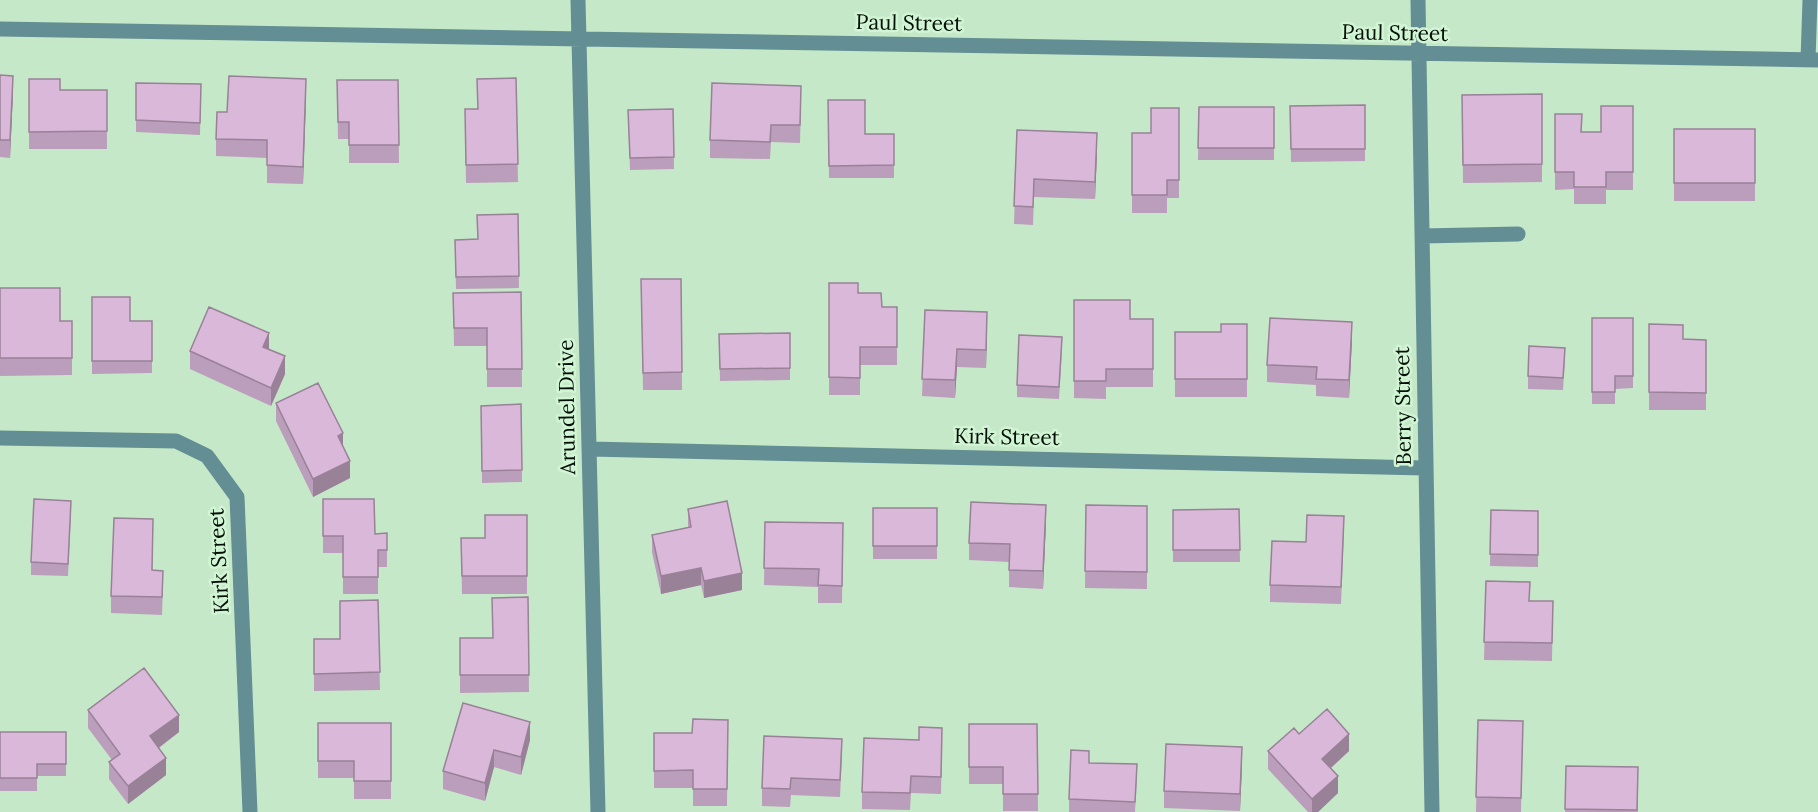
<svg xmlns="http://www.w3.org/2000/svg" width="1818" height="812" viewBox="0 0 1818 812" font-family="Lora,serif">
  <rect width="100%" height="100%" fill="#c5e9c8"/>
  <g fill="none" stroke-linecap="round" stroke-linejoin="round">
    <path stroke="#638e94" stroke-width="15" d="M578 0 598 812
      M1418 0 1432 812
      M0 29 1818 60
      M1808 60 1810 0
      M1422 236 1518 234
      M0 438 176 441 207 456 237 497 250 812
      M590 449 1424 468"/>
  </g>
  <path fill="#bb9ebb" d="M0 75 13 93 10 158 0 157Z
    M516 78 518 182 466 183 465 109H477Z
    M29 79 60 90H107V149H29Z
    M337 80H398L399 163H349V139H338Z
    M136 83 201 84 200 135 136 132Z
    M1542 94V182L1463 183 1462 95Z
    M306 97 303 184 267 183V158L216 156V139L227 112Z
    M828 100 865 134H894V178H829Z
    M801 103 800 143 771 142 770 159 710 158V140Z
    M1365 105V161L1291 162 1290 106Z
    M1633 106V190H1606V204H1574V189L1555 190V114L1582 132H1601Z
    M1199 107H1274V160H1198Z
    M1179 108V198H1167V213H1132V133H1151Z
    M673 109 674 169 630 170 628 110Z
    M1674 129H1755V201H1674Z
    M1017 130 1097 151 1095 199 1034 197 1033 225 1014 224Z
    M518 214 519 288 456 289 455 240 478 239 477 215Z
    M641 279H681L682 390H643Z
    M829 283 858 293 882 307H897V365H860V395H829Z
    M0 288 60 321H72V375L0 376Z
    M521 292 522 387H487V346H454L453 293Z
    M92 297 130 321H152V373L92 374Z
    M1074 300 1130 319H1153V387H1106V399L1074 398Z
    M925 310 987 330 986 368 957 367 955 398 922 396Z
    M1592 318H1633V388L1615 389V404H1592Z
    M1247 324V397H1175V332H1221Z
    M1649 324 1683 339 1706 340V410H1649Z
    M719 334 790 368V380L720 381Z
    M1352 340 1349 398 1316 396V385L1267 382V365Z
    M269 349 285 374 271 406 190 369V351Z
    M1062 350 1059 399 1017 397V385Z
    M1565 360 1563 390 1528 389V376Z
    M276 403 343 446 350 478 313 497 276 421Z
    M521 404 522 482 482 483 481 406Z
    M323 499 375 534 387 533V567H378V594H343V553H323Z
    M1086 505 1147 506V589L1085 588Z
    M873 508H937V559H873Z
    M688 509 742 590 704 598 701 585 661 594 652 552V535L688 527Z
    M1239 509 1240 562H1173V510Z
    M1491 510 1538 511V567L1490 566Z
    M71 513 68 576 31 575V562Z
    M527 515V594H462L461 538H485Z
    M765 522 843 523 842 603H818V587L764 585Z
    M1046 522 1043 589 1009 587V562L969 560V543Z
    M1344 533 1341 604 1270 602V585L1306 542Z
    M153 537 152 570 163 588 162 615 111 613V596Z
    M1486 581 1530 601H1553L1552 661 1484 660Z
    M528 597 529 692 460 693V638H493Z
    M378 600 380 690 314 691V639H340Z
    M463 703 530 740 521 775 494 767 485 801 443 789V771Z
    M88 710 179 732 159 748 166 775 128 804 109 779V762L112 760 88 728Z
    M728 720 727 806H693V788H654V733H692Z
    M1478 720 1523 721 1521 812H1476Z
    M318 723H391V799H354V778H318Z
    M969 724H1037L1038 811H1003V784H969Z
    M0 732H66V776H37V791H0Z
    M1299 734 1349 751 1331 768 1338 793 1318 812H1308L1268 769V751Z
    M942 746 941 794 911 793 910 810 862 809V792Z
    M842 756 840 797 791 795 790 807 762 806V788Z
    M1089 763 1137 776 1135 812H1069V799Z
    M1242 764 1240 811 1164 808V791Z
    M1566 766 1638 767V812H1565Z"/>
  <path fill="#998198" d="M13 76V93L10 158V140Z
    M306 79V97L303 184V167Z
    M1097 133V151L1095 199V182Z
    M987 312V330L986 368V350Z
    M1352 322V340L1349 398V380Z
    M269 333V351L263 347Z
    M957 349V367L955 398V380Z
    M285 356V374L271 406V388Z
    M343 433V451L338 436Z
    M350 461V478L313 497V479Z
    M1046 505V522L1043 589V571Z
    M701 568V585L661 594V576Z
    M742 573V590L704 598V581Z
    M179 715V732L150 754V736Z
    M530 722V740L521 775V757Z
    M1349 734V751L1322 776V759Z
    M1242 747V764L1240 811V794Z
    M494 750V767L485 801V783Z
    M166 758V775L128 804V786Z
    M1338 776V793L1318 812H1312V799Z"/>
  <path fill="#dab8d9" stroke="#998198" stroke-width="1.5" d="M0 75 13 76 10 140H0Z
    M229 76 306 79 303 167 267 165V140L216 139 217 112H227Z
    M516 78 518 164 466 165 465 109H478L477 79Z
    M29 79H60V90H107V131L29 132Z
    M337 80H398L399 145H349V122H338Z
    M136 83 201 84 200 123 136 120Z
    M712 83 801 86 800 125H771L770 142 710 140Z
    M1542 94V164L1463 165 1462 95Z
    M828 100H865V134H894V165L829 166Z
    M1365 105V149H1291L1290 106Z
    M1601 106H1633V172H1606V187H1574V172H1555V114H1582L1581 132H1601Z
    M1199 107H1274V148H1198Z
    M1151 108H1179V180H1167V195H1132V133H1151Z
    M673 109 674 157 630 158 628 110Z
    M1674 129H1755V183H1674Z
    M1017 130 1097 133 1095 182 1034 179 1033 207 1014 206Z
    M518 214 519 276 456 277 455 240 478 239 477 215Z
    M641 279H681L682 372 643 373Z
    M829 283H858V293H881L882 307H897V347H860V378L829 377Z
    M0 288H60V321H72V358H0Z
    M521 292 522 369H487V328H454L453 293Z
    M92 297H130V321H152V361H92Z
    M1074 300H1130V319H1153V369H1106V381H1074Z
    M209 307 269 333 263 347 285 356 271 388 190 351Z
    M925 310 987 312 986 350 957 349 955 380 922 379Z
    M1270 318 1352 322 1349 380 1316 379 1317 367 1267 365Z
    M1592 318H1633V376H1615V392H1592Z
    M1221 324H1247V379H1175V332H1221Z
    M1649 324 1683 325V339L1706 340V393L1649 392Z
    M790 333V368L720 369 719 334Z
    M1019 335 1062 337 1059 387 1017 385Z
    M1529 346 1565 348 1563 378 1528 376Z
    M318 383 343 433 338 436 350 461 313 479 276 403Z
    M521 404 522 470 482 471 481 406Z
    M34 499 71 501 68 564 31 562Z
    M323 499H374L375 534 387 533V550H378V577H343V536H323Z
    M727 501 742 573 704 581 701 568 661 576 652 535 691 527 688 509Z
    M971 502 1046 505 1043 571 1009 570 1010 544 969 543Z
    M1086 505 1147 506V572L1085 571Z
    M873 508H937V546H873Z
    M1239 509 1240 550H1173V510Z
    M1491 510 1538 511V555L1490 554Z
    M485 515H527V576H462L461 538H485Z
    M1307 515 1344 516 1341 587 1270 585 1272 541 1306 542Z
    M114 518 153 519 152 570 163 571 162 597 111 596Z
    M765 522 843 523 842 586 818 585 819 569 764 568Z
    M1486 581 1530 582 1529 601H1553L1552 643 1484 642Z
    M528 597 529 675H460V638H493L492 598Z
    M378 600 380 672 314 674V639H340V601Z
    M144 668 179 715 150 736 166 758 128 786 109 762 120 754 88 710Z
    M463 703 530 722 521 757 494 750 485 783 443 771Z
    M1327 709 1349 734 1322 759 1338 776 1312 799 1268 751 1294 728 1299 734Z
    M693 719 728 720 727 789H693V770L654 771V733H692Z
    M1478 720 1523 721 1521 798 1476 797Z
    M318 723H391V781H354V761H318Z
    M969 724H1037L1038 794H1003V767H969Z
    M919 727 942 728 941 777 911 776 910 793 862 792 864 738 919 740Z
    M0 732H66V764H37V778H0Z
    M764 736 842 739 840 780 791 778 790 789 762 788Z
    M1166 744 1242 747 1240 794 1164 791Z
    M1071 750 1089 751V763L1137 764 1135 802 1069 799Z
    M1566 766 1638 767 1637 810 1565 809Z"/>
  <g text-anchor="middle" stroke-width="5" stroke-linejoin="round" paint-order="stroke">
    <g font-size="21" fill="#040f06" stroke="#d2f6d5">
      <text transform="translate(909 23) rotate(1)" y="7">Paul Street</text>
      <text transform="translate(1395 33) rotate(1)" y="7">Paul Street</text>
      <text transform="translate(1403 406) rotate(-91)" y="7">Berry Street</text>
      <text transform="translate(567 407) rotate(-91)" y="7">Arundel Drive</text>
      <text transform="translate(1007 437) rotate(1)" y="7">Kirk Street</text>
      <text transform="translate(219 561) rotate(-93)" y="7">Kirk Street</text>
    </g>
  </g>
</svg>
